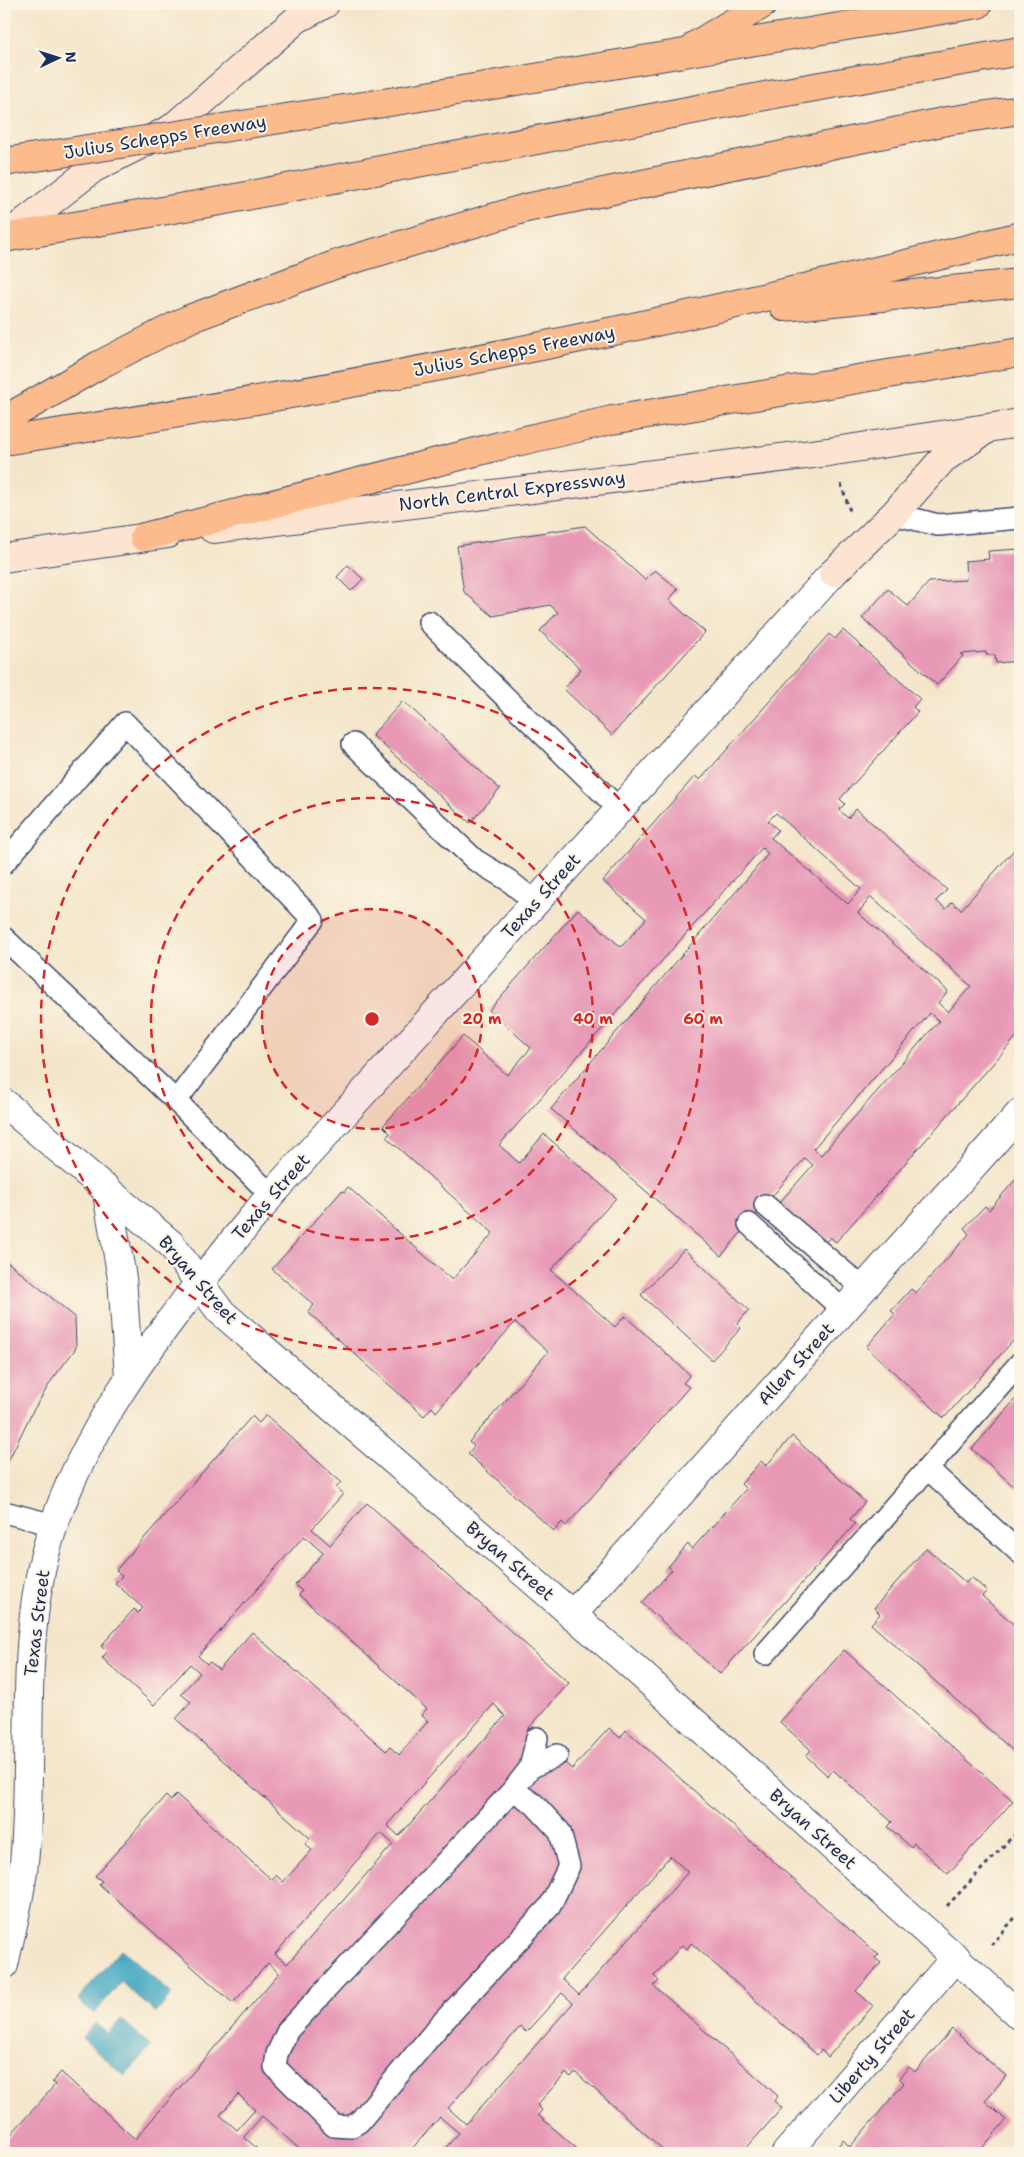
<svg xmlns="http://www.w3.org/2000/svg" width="1024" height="2157" viewBox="0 0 1024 2157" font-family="'Shantell Sans',sans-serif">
  <rect width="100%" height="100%" fill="#fcf5e5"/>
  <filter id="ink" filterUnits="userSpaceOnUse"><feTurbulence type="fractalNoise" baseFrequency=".02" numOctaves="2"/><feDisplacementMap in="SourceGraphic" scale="10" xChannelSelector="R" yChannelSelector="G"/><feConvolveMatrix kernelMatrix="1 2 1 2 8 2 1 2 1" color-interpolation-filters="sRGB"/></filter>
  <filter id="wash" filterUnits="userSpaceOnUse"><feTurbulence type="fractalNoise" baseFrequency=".0096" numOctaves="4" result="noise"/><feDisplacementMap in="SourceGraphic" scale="20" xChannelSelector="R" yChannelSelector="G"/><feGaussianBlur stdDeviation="1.12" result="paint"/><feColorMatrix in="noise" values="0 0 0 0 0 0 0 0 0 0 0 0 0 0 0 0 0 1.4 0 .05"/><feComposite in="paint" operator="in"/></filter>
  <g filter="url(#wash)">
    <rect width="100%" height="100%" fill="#f4e6cb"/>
    <path fill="#43a7c3" stroke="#2f6b90" d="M121 1949 172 1994 156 2013 121 1982 94 2014 78 1999Z
      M121 2019 151 2046 125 2076 82 2038 95 2023 108 2034Z"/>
    <g id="blocks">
      <path fill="#e799b6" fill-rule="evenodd" d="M585 526 645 580 655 570 678 589 669 600 705 632 612 735 564 689 581 669 540 631 558 612 550 605 493 616 464 592 457 546Z
        M1020 549V661L996 663 995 655H986V652L960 654 963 656 937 685 862 618 888 589 908 606 929 582 966 580 965 561 989 559 988 551Z
        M348 565 363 579 351 591 337 577Z
        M843 630 920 699 913 707 918 712 840 799 845 804 839 810 848 818 856 809 947 890 936 901 946 909 952 902 961 910 1020 843V1033L836 1242 830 1237 824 1244 779 1203 813 1165 805 1158 721 1256 551 1109 768 854 762 848 499 1145 519 1163 544 1134 616 1198 551 1270 615 1327 625 1316 690 1375 683 1383 689 1387 566 1526 562 1522 554 1531 468 1454 474 1446 469 1442 548 1352 515 1322 436 1412 432 1407 424 1416 308 1312 314 1305 272 1269 342 1191 344 1192 348 1187 452 1280 493 1233 386 1137 390 1133 383 1126 463 1036 507 1075 531 1048 489 1010 578 909 621 947 646 919 603 881 695 776 700 780 829 634 835 639ZM776 813 861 889 848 904 771 838 778 830 768 821ZM871 897 971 986 948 1012 938 1003 948 991 858 913ZM930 1013 939 1021 821 1155 813 1149Z
        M403 701 500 789 470 823 372 735Z
        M1015 1180 1020 1184V1333L944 1418 866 1347 895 1314 891 1311 911 1289 916 1293 969 1234 964 1228 985 1206 989 1210Z
        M684 1249 749 1310 737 1324 741 1328 712 1360 641 1295Z
        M4 1259 75 1317 76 1348 52 1380 31 1414 4 1470Z
        M1020 1394V1492L972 1449Z
        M266 1415 341 1482 336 1488 343 1494 312 1529 330 1545 367 1503 569 1683 527 1730 572 1769 609 1728 620 1738 626 1730 878 1955 875 1958 881 1963 856 1991 873 2006 828 2057 821 2050 817 2055 691 1943 687 1949 682 1945 654 1976 659 1981 654 1986 778 2096 774 2101 782 2108 742 2153H667L575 2072 571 2077 566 2073 537 2105 542 2110 538 2115 582 2153H441L459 2133 440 2117 408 2153H304L262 2116 244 2137 262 2153H4V2142L55 2085 52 2082 61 2072 135 2139 279 1973 268 1963 233 2003 99 1884 102 1881 95 1876 166 1796 171 1801 176 1794 272 1880 276 1875 283 1882 312 1850 305 1844 310 1838 176 1719 191 1702 181 1694 200 1673 190 1664 154 1705 102 1658 107 1652 101 1646 134 1609 138 1613 143 1608 115 1583 122 1576 116 1570 252 1416 259 1423ZM304 1536 323 1553 295 1585 302 1591 299 1595 427 1709 421 1715 428 1721 399 1755 390 1747 386 1751 252 1632 219 1670 210 1662 207 1664 198 1656ZM494 1704 505 1716 399 1836 387 1825ZM381 1833 393 1844 287 1964 275 1954ZM670 1856 688 1872 579 1995 562 1979ZM562 1993 573 2003 466 2124 448 2108 520 2027 526 2032ZM238 2094 255 2110 237 2130 220 2115Z
        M792 1436 865 1502 850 1519 855 1524 720 1674 642 1603 672 1570 668 1567 688 1544 692 1549 746 1489 741 1484 761 1461 766 1466Z
        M926 1548 966 1583 971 1577 987 1591 982 1596 1020 1630V1757L871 1624 880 1614 874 1608Z
        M844 1650 1013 1801 948 1874 914 1843 911 1847 888 1827 892 1822 833 1770 828 1776 806 1756 811 1750 780 1722Z
        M952 2029 1006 2076 985 2101 1006 2120 978 2153H832L843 2140 850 2147 904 2083 899 2078 909 2067 915 2072Z"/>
    </g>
  </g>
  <g filter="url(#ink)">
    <use href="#blocks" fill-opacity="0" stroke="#3c4a6e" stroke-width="1"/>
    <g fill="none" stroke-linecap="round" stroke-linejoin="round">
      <defs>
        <path id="service" d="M894 514 938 525 1020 518
          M429 622 619 809
          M353 744 475 860 508 880 535 902
          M4 863 125 723 313 920 176 1101
          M4 938 176 1101 271 1195
          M765 1205 864 1289
          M749 1224 844 1311
          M928 1469 1020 1553
          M4 1512 54 1525
          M765 1654 1020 1363
          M530 1768 537 1738
          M513 1790 534 1804 560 1832 569 1866 550 1906 439 2026 359 2122 350 2127 334 2126 275 2067 277 2054 288 2030 513 1790 530 1768 557 1755"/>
        <path id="minor" d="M199 1283 220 1311 632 1666 1020 2016
          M572 1615 1020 1113
          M4 1965C12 1928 22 1890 25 1852 32 1764 23 1674 38 1587 62 1441 180 1306 271 1195L833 573
          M786 2153 956 1957"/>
        <path id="tertiary" d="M4 1103 171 1244 199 1283
          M106 1188 122 1278 129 1377"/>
        <path id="secondary" d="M4 238 94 168 171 129 297 19 325 4
          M213 529 828 452 1020 423
          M4 558 168 534
          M833 573 894 514 943 459 984 431"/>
        <path id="motorway" d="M696 45 763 4
          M402 100 978 4
          M4 238 220 201 775 94 1020 51
          M784 307 1020 283
          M4 420 99 365 189 319 337 264 526 208 947 121 1020 110
          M4 441C205 411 405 375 604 333 743 304 882 270 1020 236
          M144 537 499 446 612 420 1020 352"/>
      </defs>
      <use href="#service" stroke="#3c4a6e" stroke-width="24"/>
      <use href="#minor" stroke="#3c4a6e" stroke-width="30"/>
      <use href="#tertiary" stroke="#3c4a6e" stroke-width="30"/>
      <use href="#secondary" stroke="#3c4a6e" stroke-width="30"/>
      <use href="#motorway" stroke="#3c4a6e" stroke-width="30"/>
      <path stroke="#3c4a6e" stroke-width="3" stroke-dasharray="4 4" stroke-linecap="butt" d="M841 484 850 511
        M947 1906 1012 1837 1020 1833
        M991 1945 1020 1912"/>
      <use href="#service" stroke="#fff" stroke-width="21"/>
      <use href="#minor" stroke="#fff" stroke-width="28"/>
      <use href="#tertiary" stroke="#fff" stroke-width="28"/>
      <use href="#secondary" stroke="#fde4d1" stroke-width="28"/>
      <use href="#motorway" stroke="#fbbb8d" stroke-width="28"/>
      <defs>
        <path id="motorway-bridge" d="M4 162 402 100"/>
      </defs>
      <use href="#motorway-bridge" stroke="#3c4a6e" stroke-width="30" stroke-linecap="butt"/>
      <use href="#motorway-bridge" stroke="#fbbb8d" stroke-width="28"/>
    </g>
  </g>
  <circle cx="372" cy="1019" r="110" fill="#d62828" fill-opacity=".12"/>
  <g fill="none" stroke="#d62828" stroke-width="2.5" stroke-dasharray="9 6">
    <circle cx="372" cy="1019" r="110"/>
    <circle cx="372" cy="1019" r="221"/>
    <circle cx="372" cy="1019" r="331"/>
  </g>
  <g text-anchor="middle" stroke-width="4" stroke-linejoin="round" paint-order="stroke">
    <g font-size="18" fill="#1b2f5e" stroke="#fcf5e5">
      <text transform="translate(165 137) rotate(-9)" y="6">Julius Schepps Freeway</text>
      <text transform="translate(514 351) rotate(-11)" y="6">Julius Schepps Freeway</text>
      <text transform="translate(512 491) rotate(-7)" y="6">North Central Expressway</text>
      <text transform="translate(541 896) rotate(-48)" y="6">Texas Street</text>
      <text transform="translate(271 1197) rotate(-49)" y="6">Texas Street</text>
      <text transform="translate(198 1280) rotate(49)" y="6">Bryan Street</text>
      <text transform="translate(796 1364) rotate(-48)" y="6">Allen Street</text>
      <text transform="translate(510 1561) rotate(41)" y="6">Bryan Street</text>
      <text transform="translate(37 1623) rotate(-83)" y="6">Texas Street</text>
      <text transform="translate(813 1829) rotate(42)" y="6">Bryan Street</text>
      <text transform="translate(872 2056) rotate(-49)" y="6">Liberty Street</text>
    </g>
  </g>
  <circle cx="372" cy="1019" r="8" fill="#d62828" stroke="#fcf5e5" stroke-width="2.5"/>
  <g font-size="15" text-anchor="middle" font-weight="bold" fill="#d62828" stroke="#fcf5e5" stroke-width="4" stroke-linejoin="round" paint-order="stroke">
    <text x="482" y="1024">20 m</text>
    <text x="593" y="1024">40 m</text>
    <text x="703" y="1024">60 m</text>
  </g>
  <rect width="1024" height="2157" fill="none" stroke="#fcf5e5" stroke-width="20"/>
  <g transform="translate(58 58) rotate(86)" stroke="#fcf5e5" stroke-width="4" paint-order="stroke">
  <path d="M0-4L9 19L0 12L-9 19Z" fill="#1b2f5e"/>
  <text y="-8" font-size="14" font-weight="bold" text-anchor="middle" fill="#1b2f5e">N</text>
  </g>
</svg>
